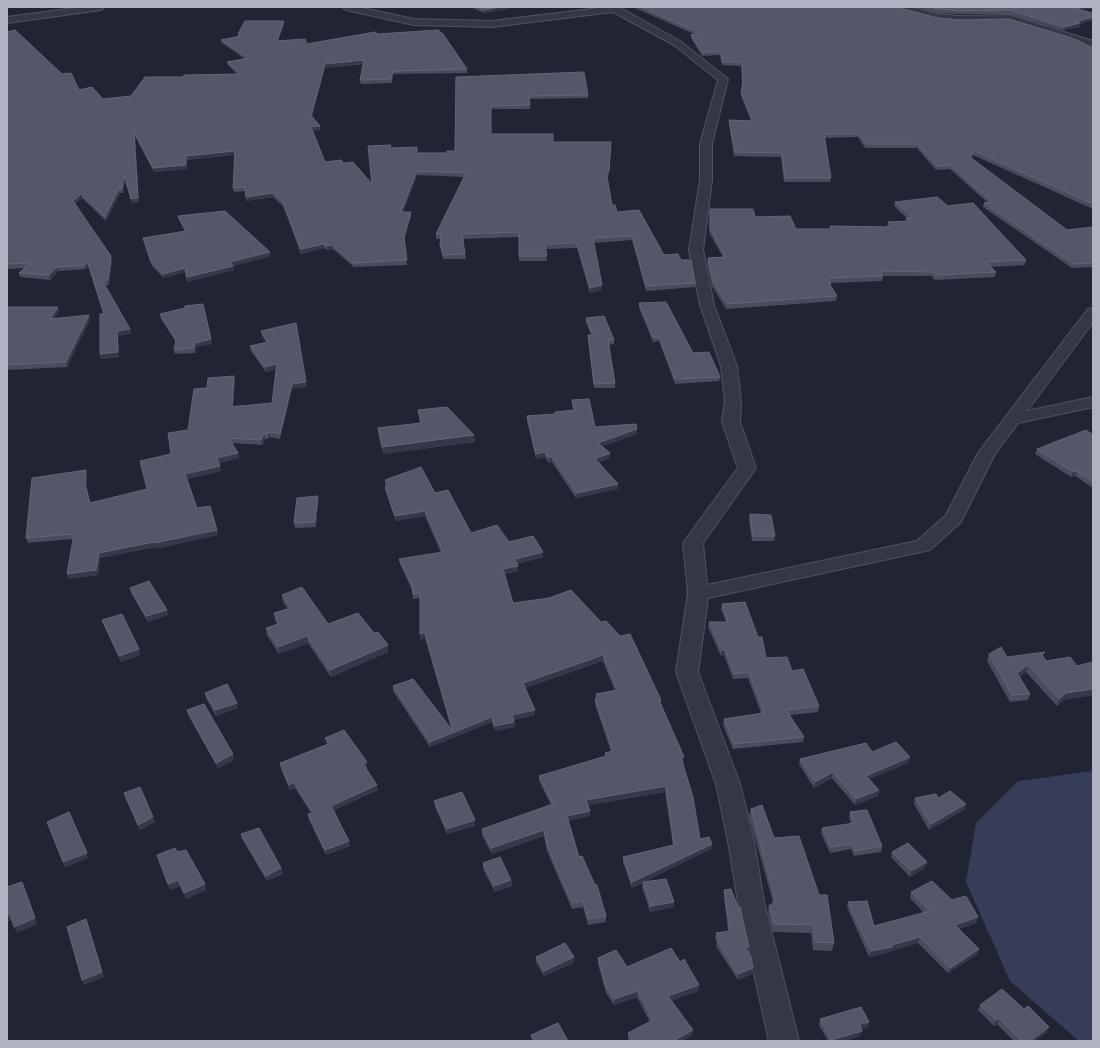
<svg xmlns="http://www.w3.org/2000/svg" width="1100" height="1048" viewBox="0 0 1100 1048" font-family="'Golos Text',sans-serif">
  <rect width="100%" height="100%" fill="#212533"/>
  <path fill="#363d59" d="M1093 771V1041H1079L1010 981 966 882 976 823 1018 781Z"/>
  <g fill="none" stroke-linecap="round" stroke-linejoin="round">
    <defs>
      <path id="minor" d="M82 7H105L101 10 7 23V17Z
        M342 7H358L414 19 492 21 608 7H619L680 41 728 79 712 144V180L703 250 714 305 737 366 741 401 740 422 756 468 703 543 707 585 917 541 946 515 978 453 1088 309 1093 308V322L1027 411 1093 397V407L1018 423 995 454 961 522 930 550 708 598 698 672 740 784 754 841 764 902 799 1041H769L738 902 728 841 716 784 676 672 688 593 683 543 738 468 722 422 725 401 721 366 700 305 689 250 700 180V144L718 80 674 45 613 12 492 27 414 25 346 10Z
        M895 7H910L938 14 959 16 1009 15 1093 41V47L1009 21 959 22 938 20 896 9Z"/>
    </defs>
    <use href="#minor" stroke="#4f525f" stroke-width="2"/>
    <use href="#minor" fill="#343744" fill-rule="evenodd"/>
  </g>
  <path fill="#484c5d" d="M471 7H516L484 13Z
    M633 7H896L938 18 1093 48V209L973 155 971 158 1067 230 1093 227V267L1072 268 983 207 984 203 987 202 950 169 936 170 917 148H865L858 137 824 138 831 178 830 182H784L781 157 734 156 729 124V120L751 121 741 96 742 84 741 66 722 65 720 55 702 56 691 38V35L694 34Z
    M916 7H1093L1082 10 1093 13V20L1080 24V27L1063 30 1009 14H959L938 13Z
    M284 21V24L278 41 307 44 378 34 467 69V73L393 74 392 83 361 84 360 80 363 64 325 68 312 117 320 126V130L312 131 325 162 344 163 372 184 391 148 417 153H446L455 151 456 77 588 95V98L529 99 530 109H491V134L553 142H611L609 175H607L612 205 617 212 664 255 681 260 695 283V287L646 291 632 240 594 243 602 290 590 293 577 248 546 249 547 261H519V237L463 239 466 259H443L441 249V239H436V234L464 177 417 175 403 212 411 216 404 241 407 265 354 267 333 249 327 250 324 248 301 254 283 206 273 197 246 201 245 191 234 192 233 188 235 155 186 160 187 169 154 172 135 136 139 202 132 203 125 180 123 193H120L106 221 82 198 75 204 112 261 109 285H105L131 333 118 336 119 357 101 359 100 354 104 314 88 265 86 269 58 271 50 280 20 277 19 273 25 268 7 269V32L79 90 103 99 131 96 183 77 237 74 228 65 227 62 245 59 222 43 221 40 238 37V34Z
    M895 202 948 206 1026 260 1025 265 990 267 996 272 995 277 935 280 931 276H883L882 281 831 283V286L837 296 836 301 726 309 712 286 707 263 708 258 723 257 709 232 710 209 755 217 796 229H830V226L888 227 887 226 888 222 906 221V218H907L894 206Z
    M178 216 271 256 233 266 234 270 187 282 185 272 164 278 152 266 143 238 185 232 179 220Z
    M639 303 693 353 720 377 719 381 675 384 659 341 653 342 639 308Z
    M7 307 59 311 54 319 89 315 90 320 67 367 7 370Z
    M160 314 211 339 212 344 196 347 195 353 175 354 174 350 176 342 161 319Z
    M586 318 614 340V344L608 345 615 383V388H594L588 340V335H591L586 322Z
    M261 331 307 387 292 389 280 439 270 437 268 439H265L262 445 232 443 238 453 239 458 219 463 221 471 187 479 197 508 218 535 155 549V547L100 558 98 575 68 579 67 574 73 539 28 543 26 538 87 475V489L90 503 147 490 188 430 207 388 234 376 235 380 233 406 272 403 276 369 266 372 251 351 250 346 266 342 262 336Z
    M572 400 595 427 637 429V434L602 446 610 453V458L599 462 618 484V489L576 498 552 462 549 463 545 457 536 459 527 421V416L555 414V412L573 410 572 405Z
    M418 410 474 435 475 442 383 454 379 435 378 428 420 423 419 417Z
    M1093 435V488L1075 476 1071 477 1035 454 1037 449Z
    M385 480 435 493 471 533 509 542 543 557 517 564 518 566V571L504 574 513 603 549 598 661 700V704L684 763H682L700 839 712 844 711 849 645 881 674 902V907L650 912 642 887 643 883 632 888 623 862V857L673 845 665 792 588 805 590 811V816L568 821 579 857 606 916V922L588 925 583 907 572 909 547 851 544 836 492 854 482 835V829L551 805 539 781V776L605 756V753L611 752 595 704V699L596 698V694L615 691 603 661 525 688 535 715 514 720 515 727 495 731 492 722 430 747 393 691V686L451 728 425 638 420 640V598L413 599 412 590 400 564 399 559 441 553 425 516 396 521 386 492 385 487H387L385 485Z
    M318 501 316 527 295 528 294 523Z
    M750 514 775 536 774 541H752L749 520Z
    M130 588 167 610 168 615 148 622 131 593Z
    M282 595 328 624 388 652 331 677 308 643 279 654 267 635 266 628 277 624 275 620 274 613 288 609 283 602Z
    M722 604 758 637 766 658 792 671 819 706 818 712 790 715 804 737 803 742 733 749 723 725 724 719 761 713 748 678 733 679 724 655 721 656 708 627 709 622H726L721 609Z
    M102 620 139 649 140 655 121 662 104 625Z
    M989 654 1007 657H1044L1046 661 1077 666 1093 662V695L1064 700 1057 706 1026 672 1019 677 1030 694 1028 700 1010 702 987 661Z
    M205 693 237 703 238 708 216 716 206 698Z
    M187 710 234 760 218 768 188 715Z
    M325 738 367 768H366L378 790 334 810 350 846 326 855 309 820 308 814 311 813 295 788 290 790 281 769 280 763 327 744Z
    M872 752 908 763 869 779 879 790 878 796 855 805 832 778 814 788 799 764 800 759Z
    M124 793 155 822 140 830 126 799Z
    M915 798H938L966 804 964 810 929 830 914 804Z
    M434 801 475 826 447 834 435 807Z
    M751 809 774 838 834 943 832 951 813 950 811 933 773 932 768 912 769 905H772L773 902 749 816Z
    M850 812 882 846 881 852 854 856 851 849 830 853 821 833 822 828 851 824 849 818Z
    M241 834 281 868 283 874 267 881 242 839Z
    M177 852 205 884 206 890 186 899 180 886 170 890 157 855Z
    M892 852 925 868 910 877 891 857Z
    M483 863 511 880 512 886 495 892 483 869Z
    M724 890 749 947 748 952 752 974 738 980 716 946 717 942 715 939 716 933 728 931 724 896Z
    M911 892 952 900 976 923 959 929 979 949 978 954 948 973 918 943 891 951V952L869 957 847 907 848 902 874 926 924 913 910 898Z
    M536 957 574 963 544 976 536 962Z
    M598 958 627 967 698 991 671 1001 692 1035 682 1041H629L628 1039V1033L650 1022 637 997 614 1005 606 993 598 964Z
    M980 1005 1024 1009 1047 1032 1035 1041H1014L997 1024 994 1026 978 1010Z
    M820 1019 868 1027 861 1029 862 1031 860 1036 845 1041H828L819 1025Z
    M531 1035 568 1041H532Z"/>
  <path fill="#343848" d="M499 7H516L484 13V10Z
    M1084 7H1093V8L1076 12V9Z
    M1093 17V20L1080 24V27L1063 30 1064 27 1075 22Z
    M284 21V24L277 45V41Z
    M364 60V63L325 68 311 119V115L325 64Z
    M320 126V130L311 131V127Z
    M134 132 135 136 139 202 132 203 131 199Z
    M235 151 236 155 186 160 187 169 154 172 153 168 186 156Z
    M417 171V175L401 216V212Z
    M124 175 125 180 123 193 122 189Z
    M119 189 120 193 106 221 105 217Z
    M273 193V197L246 201V197Z
    M81 194 82 198 74 205 73 201Z
    M411 212V216L404 241V237Z
    M324 244V248L301 254V249Z
    M332 245 333 249 327 250V246Z
    M270 252 271 256 230 267V262Z
    M111 256 112 261 109 285 108 280Z
    M87 261 88 265 86 269 85 265Z
    M233 266 234 270 187 282V277Z
    M57 267 58 271 50 280 49 275Z
    M185 268V272L164 278 163 274Z
    M602 285V290L590 293V288Z
    M58 307 59 311 51 323 50 319Z
    M89 315 90 320 67 367 66 362Z
    M130 329 131 333 118 336 119 357 101 359 100 354 117 331Z
    M211 339 212 344 196 347 195 353 194 348 195 343Z
    M277 364V369L266 372 265 367Z
    M234 376 235 380 232 411V407Z
    M306 382 307 387 292 389 280 439V434L292 384Z
    M637 429V434L598 448V443Z
    M269 432 270 437 268 439V434Z
    M264 434 265 439 262 445 261 440Z
    M474 435 475 442 383 454 382 447Z
    M545 452V457L536 459V454Z
    M238 453 239 458 218 463 217 458Z
    M610 453V458L595 464V459Z
    M552 457V462L549 463V458Z
    M220 466 221 471 186 479 185 474Z
    M86 470 87 475V489L85 484Z
    M1076 471 1075 476 1071 477 1073 472Z
    M618 484V489L576 498 577 493Z
    M318 496V501L316 527 315 522Z
    M425 511V516L396 521 395 516Z
    M217 530 218 535 155 549V547L100 558 98 575 68 579 67 574 99 553Z
    M543 552V557L515 565V559Z
    M518 566V571L503 574V569Z
    M167 610 168 615 148 622 146 616Z
    M425 633V638L420 640V634Z
    M307 636 308 643 279 654 278 647Z
    M388 645V652L331 677 330 670Z
    M139 649 140 655 121 662 119 656Z
    M722 650H725L724 655 721 656Z
    M603 655V661L523 689V683Z
    M1028 665 1026 672 1015 680 1017 673Z
    M1093 689V695L1064 700 1057 706 1059 699 1066 693Z
    M237 703 238 708 216 716 215 710Z
    M535 710V715L512 720V715Z
    M492 717V722L430 747V742Z
    M514 722 515 727 495 731 494 726Z
    M233 754 234 760 218 768 216 763Z
    M684 757V763L680 764 681 758Z
    M910 757 908 763 865 781 866 776Z
    M367 762V768L364 769 363 764Z
    M833 772 832 778 814 788 815 782Z
    M294 782 295 788 290 790 289 785Z
    M377 785 378 790 332 811 331 806Z
    M666 786 665 792 586 806V800Z
    M879 790 878 796 855 805 856 799Z
    M966 804 964 810 929 830 931 824Z
    M590 811V816L566 821 567 816Z
    M153 817 155 822 140 830 138 825Z
    M475 820V826L447 834V829Z
    M544 830V836L492 854 491 848Z
    M349 841 350 846 326 855 325 850Z
    M712 844 711 849 632 888V882Z
    M87 853 88 858 65 868 63 862Z
    M927 862 925 868 910 877 911 871Z
    M281 868 283 874 267 881 266 876Z
    M178 880 180 886 170 890 168 884Z
    M511 880 512 886 495 892 494 886Z
    M22 882 37 924 17 933 14 927Z
    M205 884 206 890 186 899 184 893Z
    M674 902V907L650 912 651 906Z
    M10 914 13 919 7 922V915Z
    M978 917 976 923 953 931 955 925Z
    M88 925 104 977 84 985 82 980Z
    M920 937 918 943 891 951V952L869 957 871 951Z
    M745 947H749L748 952Z
    M979 949 978 954 948 973 950 968Z
    M574 957V963L544 976V971Z
    M753 968 752 974 738 980V974Z
    M699 985 698 991 668 1002V996Z
    M638 991 637 997 614 1005V999Z
    M999 1018 997 1024 994 1026 996 1020Z
    M869 1022 868 1027 859 1030 860 1024Z
    M1049 1027 1047 1032 1035 1041H1030Z
    M693 1030 692 1035 682 1041H673Z
    M862 1031 860 1036 845 1041H831V1040Z"/>
  <path fill="#535768" stroke="#616576" d="M478 7H499L484 10Z
    M641 7H896L938 18 960 20 1009 19 1072 38 1093 48V204L974 151 970 157 1067 230 1093 227V263L1073 264 984 203 992 202 950 165 937 166 917 144H866L859 134H824L831 178H785L782 153 735 152 729 120 753 121 741 92 743 82 742 62H722L721 52H702L691 35 700 33Z
    M929 7H1084L1076 9 1093 13V17L1075 22 1080 23 1064 27 1010 10 960 11 939 9Z
    M245 21H284L277 41 305 39 307 44 375 32 378 34 438 30 443 34 467 69 393 71 391 79 360 80 364 60 325 64 311 115 320 126 311 127 325 162 341 160 344 163 353 162 372 184 368 146 391 145 390 148 417 147V153H446L447 151H455L456 77 584 72 588 95 529 96 530 105 491 106V134H553V142H611L609 171H606L612 205H615L617 212 639 210 664 255 678 254 681 260H691L695 283 646 286 632 236 593 238 602 285 590 288 577 243 545 244 547 256H519V232L462 234 465 254 443 255 440 245 441 234H436L466 173 417 171 401 212H411L404 237 407 260 353 263 332 245 327 246 324 244 301 249 283 202 273 193 246 197 245 187 233 188 235 151 186 156V165L153 168 134 132 138 198 131 199 124 175 122 189H119L105 217 81 194 73 201 111 256 108 280H102L130 329 117 331 118 352 100 354V314H104L93 280 95 279H93L87 261 85 265 57 267 49 275 19 273 30 263 7 264V32L15 30 62 74 71 73 79 90 92 87 103 99 131 96 145 77H183L184 75 240 74 227 62 249 58 221 40 241 36 238 34Z
    M937 197 948 206 973 203 1026 260 986 262 996 272 936 275 932 272 880 271 883 276 828 278 831 283H829L837 296 727 304 713 281 708 258 725 257 710 227V209H753L755 217 790 216 796 229H831L830 226 892 227 888 222 909 221 906 218H913L895 202Z
    M225 211 270 252 230 262 233 266 187 277 185 268 163 274 151 262 143 238 186 231 178 216Z
    M666 302 693 353 709 352 720 377 675 379 659 337H653L639 303Z
    M203 304 211 339 195 343 194 348 174 350 176 340 160 314 185 308V306Z
    M7 307H58L50 319 89 315 66 362 7 365Z
    M604 316 614 340H608L615 383 594 384 588 335H593L586 318Z
    M296 323 306 382 292 384 280 434 269 432 268 434H264L261 440 229 438 238 453 217 458 220 466 185 474 197 508 210 506 217 530 154 543V542L99 553 96 570 67 574 74 534 26 538 32 478 86 470 85 484 90 503 147 489 140 461 171 454 168 433 188 430 194 389 207 388 208 378 234 376 232 407 272 403 277 364 265 367 250 346 268 342 261 331Z
    M589 399 595 427 636 424 637 429 598 443 610 453 595 459 618 484 577 493 552 457 549 458 545 452 536 454 527 416 555 414V412L575 410 572 400Z
    M447 407 474 435 382 447 378 428 421 423 418 410Z
    M1086 430 1093 435V482L1076 471 1073 472 1037 449Z
    M421 467 435 493 448 490 471 533 497 525 509 542 533 536 543 552 515 559 518 566 503 569 513 603 549 598 571 590 601 622 606 621 620 636 630 634 661 700H659L684 757 681 758 693 797 700 839 709 837 712 844 632 882 623 857 674 845 666 786 586 800 590 811 567 816 579 857 582 856 595 885H597L606 916 588 919 583 901 572 903 547 845 544 830 491 848 482 829 553 804 539 776 606 756 605 753 613 751 595 699 597 698 596 694 617 690 603 655 523 683 535 710 512 715 514 722 494 726 492 717 430 742 393 686 413 679 453 731 425 633 420 634V593L413 594 412 585 399 559 443 552 425 511 395 516 385 487 390 486 385 480Z
    M318 496 315 522 294 523 297 498Z
    M750 514 771 515 775 536H753Z
    M149 581 167 610 146 616 130 588Z
    M302 587 328 624 358 613 374 633 378 632 388 645 330 670 307 636 278 647 266 628 279 624 274 613 291 608 282 595Z
    M745 602 758 637H762L766 658 787 657 792 671 803 669 819 706 786 710 804 737 734 744 724 719 764 713 749 672 734 674 725 650H722L709 622H728L722 604Z
    M122 614 139 649 119 656 102 620Z
    M1001 647 1007 657 1045 652 1042 655 1046 661 1070 657 1077 666 1093 662V689L1066 693 1059 699 1028 665 1017 673 1030 694 1012 695 989 654Z
    M227 684 237 703 215 710 205 693Z
    M204 704 233 754 216 763 187 710Z
    M344 730 367 762 363 764 377 785 331 806 349 841 325 850 308 814 313 813 294 782 289 785 280 763 329 744 325 738Z
    M896 742 910 757 866 776 879 790 856 799 833 772 815 782 800 759 866 743 872 752Z
    M140 787 153 817 138 825 124 793Z
    M950 791 966 804 931 824 915 798 936 794 938 798Z
    M462 792 475 820 447 829 434 801Z
    M762 805 774 838 799 836 819 895H827L834 943 815 942 813 925 774 924 769 905H773V902H776L751 809Z
    M867 810 882 846 855 851 852 844 831 847 822 828 854 823 850 812Z
    M69 812 87 853 63 862 47 822Z
    M259 828 281 868 266 876 241 834Z
    M908 843 927 862 911 871 892 852Z
    M175 848 177 852 186 850 205 884 184 893 178 880 168 884 157 855Z
    M500 857 511 880 494 886 483 863Z
    M666 879 674 902 651 906 643 882Z
    M932 881 952 900 966 896 978 917 955 925 979 949 950 968 920 937 892 945V947L871 951 848 902 867 901 874 926 930 911 911 892Z
    M22 882 35 918 14 927 10 914 7 915V887Z
    M731 889 738 907H740L749 947H745L751 957 753 968 738 974 717 940 719 939 716 933 730 931 724 890Z
    M86 919 102 972 82 980 67 927Z
    M565 943 574 957 544 971 536 957Z
    M671 948 680 962 684 959 699 985 668 996 693 1030 673 1041H633L628 1033 653 1020 638 991 614 999 606 987 598 958 616 950 627 967Z
    M1002 989 1024 1009 1028 1006 1049 1027 1030 1041H1022L999 1018 996 1020 980 1005Z
    M861 1007 869 1022 860 1024 862 1031 831 1040 820 1019Z
    M558 1023 568 1041H535L531 1035Z"/>
  <rect width="1100" height="1048" fill="none" stroke="#aeb2c1" stroke-width="16"/>
</svg>
